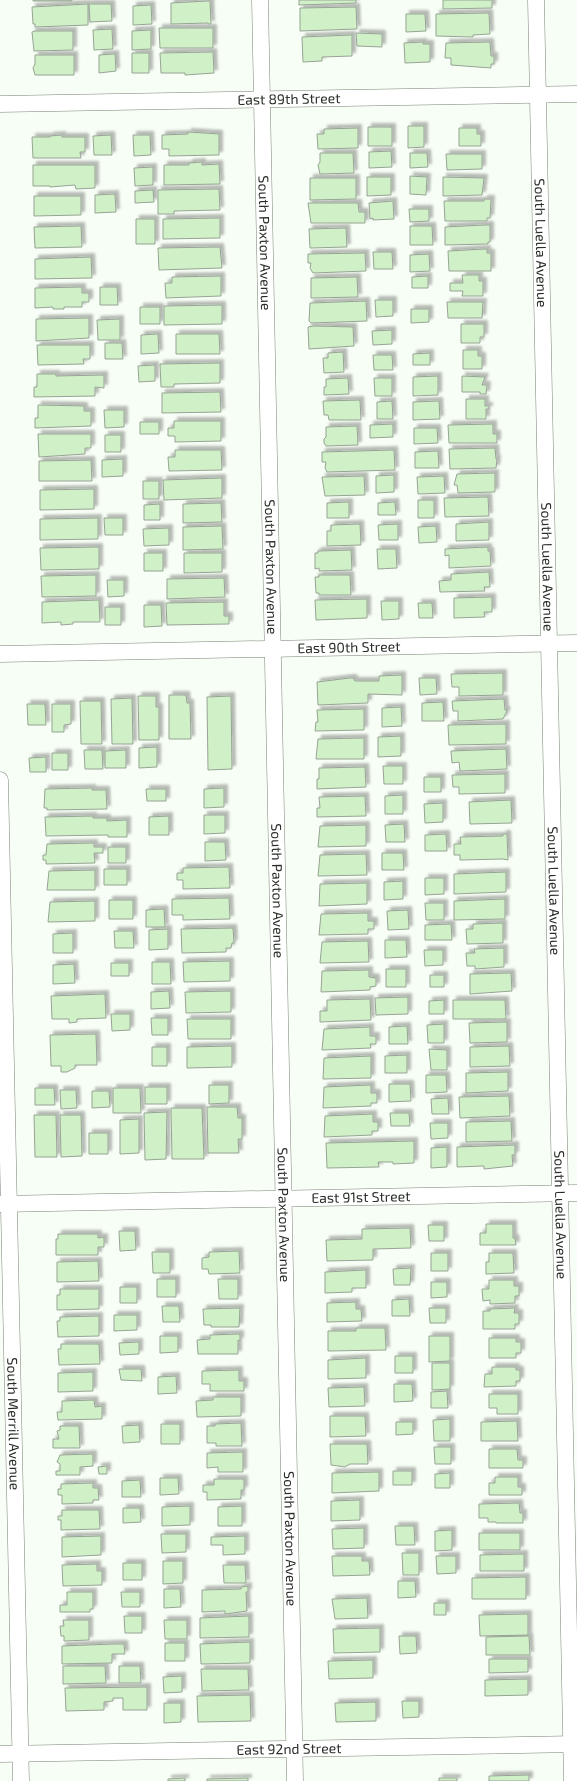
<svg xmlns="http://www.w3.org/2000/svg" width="577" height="1781" viewBox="0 0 577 1781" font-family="'Exo 2',sans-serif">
  <defs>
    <filter id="shadow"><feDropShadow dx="3.5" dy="-3.5" stdDeviation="1" flood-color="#0004"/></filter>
  </defs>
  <rect width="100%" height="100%" fill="#f7fef5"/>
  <path fill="#d0f1c8" stroke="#97a394" filter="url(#shadow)" d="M33 0H72V1H33Z
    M299 0H356V3L299 5Z
    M443 0H492V8L443 9Z
    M207 1H210L211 24H208V23L171 24V3Z
    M88 4V25L35 27V24H33L32 7Z
    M89 4H111L112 21 90 22Z
    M151 5 152 24 133 25V6Z
    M356 7 357 29 300 31V8Z
    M489 13 490 34 473 35V37L436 36V14Z
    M406 14H425L426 31 406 32Z
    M159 28H213V48H160Z
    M112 29 113 49 94 50 93 30Z
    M151 30V49L132 50V31Z
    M35 31H73V50L34 51 32 32Z
    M356 33 382 34V47L357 46Z
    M352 35V56L322 57V61L303 62 302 37Z
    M423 42V44H430V62L405 63 404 43Z
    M490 42 491 56H494V64H491V68L451 65V58H445L446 43Z
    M213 52 214 73 185 75V73H161L160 53Z
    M132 53H149V73H132Z
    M115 54 116 71 99 73V55Z
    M35 55H74V75H35L33 68 35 64Z
    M408 126H424V147L408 148Z
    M368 127H392V146H368Z
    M358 128V148L318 149 317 134H324V129Z
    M459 128H477V134H481V146H459Z
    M188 132 219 134V155L169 156V149H162V135L188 134Z
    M62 135V137H85V152H80L81 158H33L32 137H50V136Z
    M111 135 112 155H94L93 136Z
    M133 135H150L151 155 134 156Z
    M391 151 392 167 369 168V152Z
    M320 153H353L354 173 320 174 318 165 320 162Z
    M410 153H427L428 167 410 168Z
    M446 154H482V169L447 170Z
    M202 162V165L219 164 220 184 164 185V165H189V163Z
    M33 165H95V188L76 189 75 185 50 187V186H33Z
    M153 167V185L135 186 134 168Z
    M410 176 427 177 426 195 410 194Z
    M367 177H391V195L367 196Z
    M443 177 484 178 482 195 443 196Z
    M310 178H356V199L310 200Z
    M219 189 220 210 174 211V214H158V190Z
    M153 190 154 202 135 203V191Z
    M115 194 116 212 95 213V195Z
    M34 196H81V215L34 216Z
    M484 199H491L490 218H487V221H445L444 201H484Z
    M393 201 394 219 373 220V218L370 219 369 203Z
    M308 203H358L359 212H365V223H311Z
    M409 209H429V221L410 222Z
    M220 218V238L163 239V219Z
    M136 219H155V244H136Z
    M485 225H490V242H488V244L445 245V227Z
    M81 226 82 247 35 248 34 227Z
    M410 226H432L433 245H410Z
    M346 228 347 247 310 248 309 229Z
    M220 247 222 268 159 270 158 248Z
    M485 249H487V253H491V271H449L448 251Z
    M373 252H392L393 269H374Z
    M365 253 366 271 313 273 310 268 311 263H308V254Z
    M429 254 430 271 410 272V255Z
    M91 257 92 278 35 279V259Z
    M462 275H479V281H483V296H462L463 291H450V283H463Z
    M221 276V296L166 298 165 283H172V277Z
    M428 276V288H412V277Z
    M357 277 358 297 311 298V278Z
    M82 287V293H89V302H82V307H64V309H53V307L35 308V288Z
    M100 287H117L118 305H100Z
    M375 300H393V316L376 317Z
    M366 301 367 321 311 323 309 321 310 303Z
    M447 302H483L482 318H448Z
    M222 305V324L164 325V306Z
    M140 307H160V324H140Z
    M411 309H429V322L411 323Z
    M89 318V338L36 341V319Z
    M120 319V340H98L97 320Z
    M461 324H484V337H480V343H461Z
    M314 326 353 327 354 346 309 349 308 327Z
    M392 330V344L373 345 372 331Z
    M158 334 159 353 141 354V335Z
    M176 334H219L220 354H176Z
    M105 343H122L123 359H105Z
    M37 345H90V359H83L84 364 38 365Z
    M463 350H478V356H482V369H463Z
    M343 352 344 372 324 373 323 358H328V353Z
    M430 353V365H413V354Z
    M373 355H392L393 370H374Z
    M220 363V383L174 384V387H161L160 364Z
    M155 365V381L139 382 138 366Z
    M37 374H56V376L104 375V388L95 387V396L34 397V387H37Z
    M438 376V395L413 396V377Z
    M462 376 485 377 482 385H487L486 394H480V392H462Z
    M348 378 349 394 324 395V387H326V379Z
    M374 378H392V396H375Z
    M220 392 221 412 162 413V393Z
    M466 399H485V406H489V409H486V419H466Z
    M360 400 361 420H329L328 415H324L323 401Z
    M392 401 393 419H377V402Z
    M439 401 440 419 413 420V402Z
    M38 405 84 406V411H91V426L35 428V418H38Z
    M104 410H124V427L105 428Z
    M174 421H221V441L175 442V436H168V428H174Z
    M140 422H159V434H140Z
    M393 424V437L370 438V425Z
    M493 424V434H497V443H449L448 425Z
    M357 426 358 445 326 446 324 443V439L326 437V427Z
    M414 428H437L438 443 414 444Z
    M38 434H91V448H85V454L39 457Z
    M105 435H121V452H105Z
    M495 448 496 459H497L496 468 450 469 449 449Z
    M175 450H221L222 470 169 471 168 457H175Z
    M394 450 395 470 327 472 325 468 326 462H322V452Z
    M438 451 439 468H415V452Z
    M123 459V476L102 477V460Z
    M91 460 92 481H39V461Z
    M495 473V492L458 493 457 485H454L457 474Z
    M394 475V492L376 493V476Z
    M364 476 365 495 325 496 322 477Z
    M444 476 445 493 418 494 417 477Z
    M222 478V498L164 500 163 480Z
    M143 481H159V499H143Z
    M94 489V509L40 510V490Z
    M488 497 489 516 445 517 444 498Z
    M418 500H434V518H418Z
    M349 502V518H327V503Z
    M395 502 396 515H378V503Z
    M221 503 222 522 183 523V504Z
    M160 504V520H144V505Z
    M98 518V539L40 540V519Z
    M104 518H123V535H105Z
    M489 522V540L456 541V524Z
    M360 524 361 545 327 546V531H331V525Z
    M398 524V540H379L378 525Z
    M222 526 223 549 183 550V527Z
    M436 526 437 542 419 543 418 527Z
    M169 528V545L144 546 143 529Z
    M99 547V569L41 570 40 548Z
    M488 547V551H490L491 566 449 568V555L445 556V549Z
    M377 549H396L397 568 378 569Z
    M351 550 352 570 319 571V568L315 569V553H318V551Z
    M144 553H163V571H144Z
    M184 553H222V572L184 573Z
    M489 572 490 587H484L485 591 440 592 439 581 451 580V574Z
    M96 575V596L42 597 41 576Z
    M319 575H350L351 595H319V593H316L315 577H319Z
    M224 578 225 597 167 599V579Z
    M107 580H124V596L108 597Z
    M492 597V612H484L485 617 454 618V598Z
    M367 599V618L316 620 315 600Z
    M99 600 100 622H73V624L61 625V622L42 623V602Z
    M381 601H399V619L382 620Z
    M224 602V616H229V624L167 625 166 603Z
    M418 603H432L433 618H419Z
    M144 605H161L162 626 144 627Z
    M105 607H121V625H105Z
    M503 673V695L459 696V687H452L451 674Z
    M402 675V695L368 694V703L318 705 317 682 350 678H353L355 681H379V676Z
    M419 678H436L437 694 420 695Z
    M169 695H186L187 703H190L191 739H169Z
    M138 696H156V707H159V740H139Z
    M231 696 232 769 208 770 207 697Z
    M132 698 133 744H112L111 699Z
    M504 699 505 710 507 711 503 719 458 721V711H453L452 701Z
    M80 701H101L102 744H81Z
    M443 702 444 721H422V703Z
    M27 704H45L46 725H28Z
    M52 704H71V724L64 725V732H52Z
    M401 707 402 726 382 727V708Z
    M364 709V730L315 731 316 722H318L317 710Z
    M506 724V744L449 745 448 725Z
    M401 736V756L378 757V737Z
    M364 738V759H316L318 739Z
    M157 747V767L139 768V748Z
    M506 749 507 769 460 771 459 762 452 763 451 751Z
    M84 750H102L103 769H85Z
    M126 750V768H105V751Z
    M52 753H68V770H52Z
    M46 757V772H30L29 758Z
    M383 766H403V784H384Z
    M365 767 366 787 317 789V779H319V768Z
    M505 774V793L459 794V787H453L452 775Z
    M424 777H441V792H424Z
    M92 788V790H106L107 809 47 810V808H44L45 789Z
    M224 788V807L204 808V789Z
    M146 789H166V801H147Z
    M403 795V814H385V796Z
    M365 796 366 816 317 817V808H320L319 797Z
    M511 800 512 823 470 824 469 802Z
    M443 803V822L425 823 424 804Z
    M204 815H225V833L204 834Z
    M93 816V818H107V821L127 820V837H108V835L46 836 45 817Z
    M169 816V835H149V817Z
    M404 824 405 842H386L385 825Z
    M366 825V846L318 847 320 826Z
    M446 834 447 851H425V835Z
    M503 834H507L508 860 503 859 460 860V855H454V844H461L460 837 503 836Z
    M205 842H225L226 860 205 861Z
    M94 843V847H103V853H94L95 863 46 864V860H43V855H46L47 844Z
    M108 847H126V863H108Z
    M382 853H403L404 870H382Z
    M366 854 367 875 318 876 320 855Z
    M229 867 230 888 183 889V880H177V873H183V868Z
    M104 869H127V885H104Z
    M95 870V890H47L49 871Z
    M506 872V892L454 894V874Z
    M425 878H444V894L425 895Z
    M403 881V899L384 900V882Z
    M367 883V904L319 906 320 884Z
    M229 898 230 919 183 920V915H172V899Z
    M505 899V919L454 920V901Z
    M109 900H133V919H109Z
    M95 901V921L48 922 50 902Z
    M425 903H444V920H426Z
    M164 909 165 927H146V910Z
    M408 910 409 929 388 930 387 911Z
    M368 913V921H374V929H368V934L319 935 321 914Z
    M503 923V943L467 944 466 929H473V924Z
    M451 924 452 940H425V925Z
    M233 928 234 943H232L231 948H226V952L182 953 181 929Z
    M168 929V949L149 950V930Z
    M114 931H133L134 948H115Z
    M73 933V953H53V934Z
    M385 940H406L407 957 385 958Z
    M368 941 369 962 320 963 322 942Z
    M504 948V967L475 969V966H467L466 953H475L474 949Z
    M424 950H443V965L425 966Z
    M230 961V981L184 982 183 962Z
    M152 962H170L171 984H152Z
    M111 963H129V976H111Z
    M74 964 75 983 53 984V965Z
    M386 969H406V987H386Z
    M369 970V977L376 978V986L370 987V990L321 992 322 971Z
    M511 973 512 991 470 994V974Z
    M430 975H444V987H430Z
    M169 991 170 1008 151 1009V992Z
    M231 991V1012L186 1013 185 992Z
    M105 994 106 1018 77 1019V1022L69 1023V1019H52L51 996Z
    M408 997V1014L376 1015 375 998Z
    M370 999 371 1020 320 1022V1011H327V1000Z
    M444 1000V1014H429V1001Z
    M453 1000H505L506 1019H453Z
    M111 1014H130V1030L112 1031Z
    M151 1018H168V1035H152Z
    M187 1019H231V1039H188Z
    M507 1022V1042L470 1043 469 1023Z
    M444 1024V1043H428L427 1025Z
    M407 1026 408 1044H389V1027Z
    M370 1027V1036H376V1044H370L371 1048 322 1050 324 1029Z
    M96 1034 97 1065H75V1068L67 1072H61V1066H51L50 1035Z
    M232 1046V1067L187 1068V1047Z
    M509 1046 510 1066 470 1067V1047Z
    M152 1047H167V1066H152Z
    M429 1049 447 1050V1070H431Z
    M407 1055V1073H385V1056Z
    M371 1056V1078L323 1079 324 1058Z
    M508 1072V1091L466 1093V1073Z
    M426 1075H446L447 1092 426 1093Z
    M389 1084H410L411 1101 389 1102Z
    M209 1085H229V1103L209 1104Z
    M371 1085V1093H377V1103H371V1106L323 1108 324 1087Z
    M145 1087H167V1104H145Z
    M35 1088H54L55 1105H35Z
    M113 1088H140L141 1113H113Z
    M60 1090H76L77 1108 61 1109Z
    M92 1091H109L110 1107 92 1108Z
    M509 1096 510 1116 460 1118 459 1097Z
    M448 1098 449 1114H432L431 1099Z
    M207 1107H237L238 1118H242V1139H238L239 1153H208Z
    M171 1108H202L204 1159H172Z
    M167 1112 166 1159 145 1160 144 1113Z
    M390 1113H409L410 1126H391Z
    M373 1114V1122H378V1131H372V1135L324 1137 325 1116Z
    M34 1115H56L57 1157H35Z
    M60 1115H81L82 1156 61 1157Z
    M139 1119V1153L120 1154V1120Z
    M511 1121 512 1141 466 1142V1122Z
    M430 1123H448V1138L431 1139Z
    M89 1133H108V1154H89Z
    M414 1141V1163L393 1164V1162H378L379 1167 327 1168 326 1143Z
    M515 1145V1155H512L513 1166 484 1169V1166L457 1167V1147Z
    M447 1147V1167L431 1168V1148Z
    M486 1224H513V1238H515L516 1245H480V1233H486Z
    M428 1225H444V1241H429Z
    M410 1228 411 1248 373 1249V1260L327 1261 326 1240 362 1239V1229Z
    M119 1231H135L136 1250 120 1251Z
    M58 1234H98V1238L104 1237V1247H98V1255H56V1239H58Z
    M239 1251 240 1273 209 1274 208 1269H202V1258L209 1257V1252Z
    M152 1252H170V1273H153Z
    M431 1253H448V1271H431Z
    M489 1253H513L514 1273 486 1274V1262H489Z
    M98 1261 99 1281 57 1282V1262Z
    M411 1268 410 1285H394L393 1269Z
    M366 1270V1288H352V1292L325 1293V1272Z
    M157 1279H176V1297H157Z
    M218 1279H238V1299H219Z
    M489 1280H514V1286H519V1296H515V1303L490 1304V1300L483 1301 482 1289H489Z
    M431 1282H447V1297L431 1298Z
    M120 1287H137V1303H120Z
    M60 1289H99V1309L57 1310V1295H60Z
    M409 1299 410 1316H392V1300Z
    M356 1302V1309H361L362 1321 327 1322V1303Z
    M162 1306H179L180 1322H163Z
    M240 1308 239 1327H211V1325H204L203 1309Z
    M429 1308H446V1323H430Z
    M515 1308 514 1313H519V1324H515V1329H483V1311H490V1309Z
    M114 1315H137V1330L114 1331Z
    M99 1316V1336L58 1337 57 1321H60V1317Z
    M356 1328H385L386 1350 328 1351V1331H356Z
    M240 1334V1341L238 1340V1354H198L197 1340 210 1339V1335Z
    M160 1336H178V1352L160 1353Z
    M429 1336H450V1361L429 1362Z
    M489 1338H516V1342H521V1353H516V1358H489Z
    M139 1342V1354L120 1355 119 1343Z
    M61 1344H99L100 1364 59 1365 58 1349H61Z
    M395 1356H413V1373H395Z
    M366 1358V1378L328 1379V1360Z
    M432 1363H450V1389L432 1390Z
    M492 1367H516V1370H520V1381H516V1386L484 1387 485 1374H492Z
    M119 1369H141L142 1381 121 1380Z
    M239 1370V1381H244V1391H210V1384H202V1371Z
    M93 1372V1391L58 1392V1373Z
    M176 1376 177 1393 158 1394V1377Z
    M394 1384H412L413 1401 394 1402Z
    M364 1387 365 1406 329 1407 328 1388Z
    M447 1391 448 1408H431V1392Z
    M489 1394H518V1414H497V1408H489Z
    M213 1397H241V1416L197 1417 196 1401 213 1400Z
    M94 1400 95 1407 102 1406V1419L58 1420 57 1412H62V1401Z
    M330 1416H365L366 1436 330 1437Z
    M450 1419V1441H434L433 1420Z
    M517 1421 518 1441H481V1422Z
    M396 1422H413V1434L396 1435Z
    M241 1423 242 1446H216V1443H207V1426H215V1424Z
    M161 1424H180V1444H161Z
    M139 1425 140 1442 123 1443 122 1426Z
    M60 1426H79L80 1448H53V1439H59L57 1431 60 1430Z
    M330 1444H367L368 1464H350L345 1467 331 1465Z
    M434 1447H451V1464H435Z
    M489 1449H517L518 1460H523V1468H489Z
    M243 1452V1472H218V1467L207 1468V1453Z
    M93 1454V1466L80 1467V1475H56V1471H60V1464L57 1462 60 1455Z
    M107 1466V1474H99L98 1467Z
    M393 1471H412V1485H393Z
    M379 1472V1491L332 1493V1473Z
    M450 1473V1488H435V1474Z
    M495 1477H518V1487H522V1495H489V1483H495Z
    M160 1478H178L179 1494 160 1495Z
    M214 1479H244V1490H241V1499L207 1500V1492H203V1485H214Z
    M140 1480 141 1497H122V1481Z
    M93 1483V1488H98L99 1500H93V1503L62 1504V1495H58V1489H61V1484Z
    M360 1500V1520L331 1521V1501Z
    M519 1503 520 1513H523V1523H496V1522H488V1518H479V1504Z
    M190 1506V1525L162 1526V1507Z
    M242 1506V1526H218V1507Z
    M123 1508H140L141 1522 123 1523Z
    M62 1510H99L100 1529 61 1530V1520H58V1516H62Z
    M395 1526H414L415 1545H396Z
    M364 1528V1548L333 1549 332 1529Z
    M452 1530V1550L435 1551V1531Z
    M479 1533H520V1550H479Z
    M161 1534H186V1552L162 1553Z
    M101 1536V1555L62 1557V1537Z
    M245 1536V1554L223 1555V1545H211V1537Z
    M402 1553H419V1575H403Z
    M524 1554V1571H480V1555Z
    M332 1556H362V1561H369L370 1575 333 1576Z
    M436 1556H456V1573L437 1574Z
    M163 1561H183V1583L163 1584Z
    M123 1563H142V1580H123Z
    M97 1564V1571H102V1585L63 1586 62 1565Z
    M223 1565H245L246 1583H224Z
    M526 1577V1599H472V1578Z
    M398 1581H415L416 1597 398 1598Z
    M248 1586V1592H246L247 1611 225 1614V1611L202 1612V1590L241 1589V1587Z
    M164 1589H180L181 1607 164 1608Z
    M67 1592H93V1609H90V1612H60V1605H67Z
    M121 1592H140V1607H122Z
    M367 1598 368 1618 335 1619 332 1599Z
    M434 1603H446V1615H434Z
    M528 1614V1635L480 1636 479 1615Z
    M124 1616H142V1633H125Z
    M249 1616V1637L200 1638V1618Z
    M63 1620H89V1640L64 1641V1636H61L60 1626H64Z
    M164 1620H187V1639H165Z
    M380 1628V1652L334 1653 333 1629Z
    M399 1636H416L417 1653 400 1654Z
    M529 1636 530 1655H486V1637Z
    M250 1642V1663L201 1664 200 1644Z
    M165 1643H185V1661H165Z
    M114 1644H124L125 1654H112V1663L62 1664V1646Z
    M489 1659H528V1672L489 1673Z
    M373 1660V1678L329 1679 328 1661Z
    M63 1666H105L106 1683 63 1684Z
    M119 1666H140L141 1683H119Z
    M201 1669H248L249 1690 202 1691Z
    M182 1676V1692L164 1693 163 1677Z
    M528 1679V1695L485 1696V1680Z
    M147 1687V1710H123V1698H113V1701L104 1702V1710L66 1711 65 1688Z
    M250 1695 251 1721 198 1722 197 1696Z
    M402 1701H419V1717L403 1718Z
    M376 1702V1721L336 1722 335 1703Z
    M164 1703H181V1722L164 1723Z
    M529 1775V1781H489V1776Z
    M185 1778V1781H168V1779Z
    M248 1778V1781H207V1779Z
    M439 1778H457V1781H439Z"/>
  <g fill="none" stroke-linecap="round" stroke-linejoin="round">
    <defs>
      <g id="minor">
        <path id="s1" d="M260 0 295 1781"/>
        <path id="s2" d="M536 0 572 1781"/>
        <path id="s3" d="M0 104 577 94"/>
        <path id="s4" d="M0 654 577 643"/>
        <path id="s5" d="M0 780 21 1781"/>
        <path id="s6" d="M0 1204 577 1193"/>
        <path id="s7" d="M0 1754 577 1744"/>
      </g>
    </defs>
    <use href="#minor" stroke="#798476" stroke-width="17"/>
    <use href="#minor" stroke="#fff" stroke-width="16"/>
  </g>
  <g text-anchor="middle" stroke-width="3" stroke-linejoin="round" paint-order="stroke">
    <g font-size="14" fill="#282d27" stroke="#f7fef5">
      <text dy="5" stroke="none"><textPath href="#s3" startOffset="289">East 89th Street</textPath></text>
      <text dy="5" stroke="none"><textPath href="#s1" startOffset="243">South Paxton Avenue</textPath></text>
      <text dy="5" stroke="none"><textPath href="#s2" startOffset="243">South Luella Avenue</textPath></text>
      <text dy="5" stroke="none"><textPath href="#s1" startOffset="567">South Paxton Avenue</textPath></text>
      <text dy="5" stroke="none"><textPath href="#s2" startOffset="567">South Luella Avenue</textPath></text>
      <text dy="5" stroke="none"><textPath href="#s4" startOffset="349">East 90th Street</textPath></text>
      <text dy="5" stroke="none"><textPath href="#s1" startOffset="891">South Paxton Avenue</textPath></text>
      <text dy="5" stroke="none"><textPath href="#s2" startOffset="891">South Luella Avenue</textPath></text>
      <text dy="5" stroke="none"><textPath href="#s6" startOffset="361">East 91st Street</textPath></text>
      <text dy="5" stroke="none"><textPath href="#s1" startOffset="1215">South Paxton Avenue</textPath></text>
      <text dy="5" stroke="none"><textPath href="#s2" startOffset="1215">South Luella Avenue</textPath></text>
      <text dy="5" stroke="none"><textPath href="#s5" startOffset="644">South Merrill Avenue</textPath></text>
      <text dy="5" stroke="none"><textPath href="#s1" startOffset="1539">South Paxton Avenue</textPath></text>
      <text dy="5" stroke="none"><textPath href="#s7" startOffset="289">East 92nd Street</textPath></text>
    </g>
  </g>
</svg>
